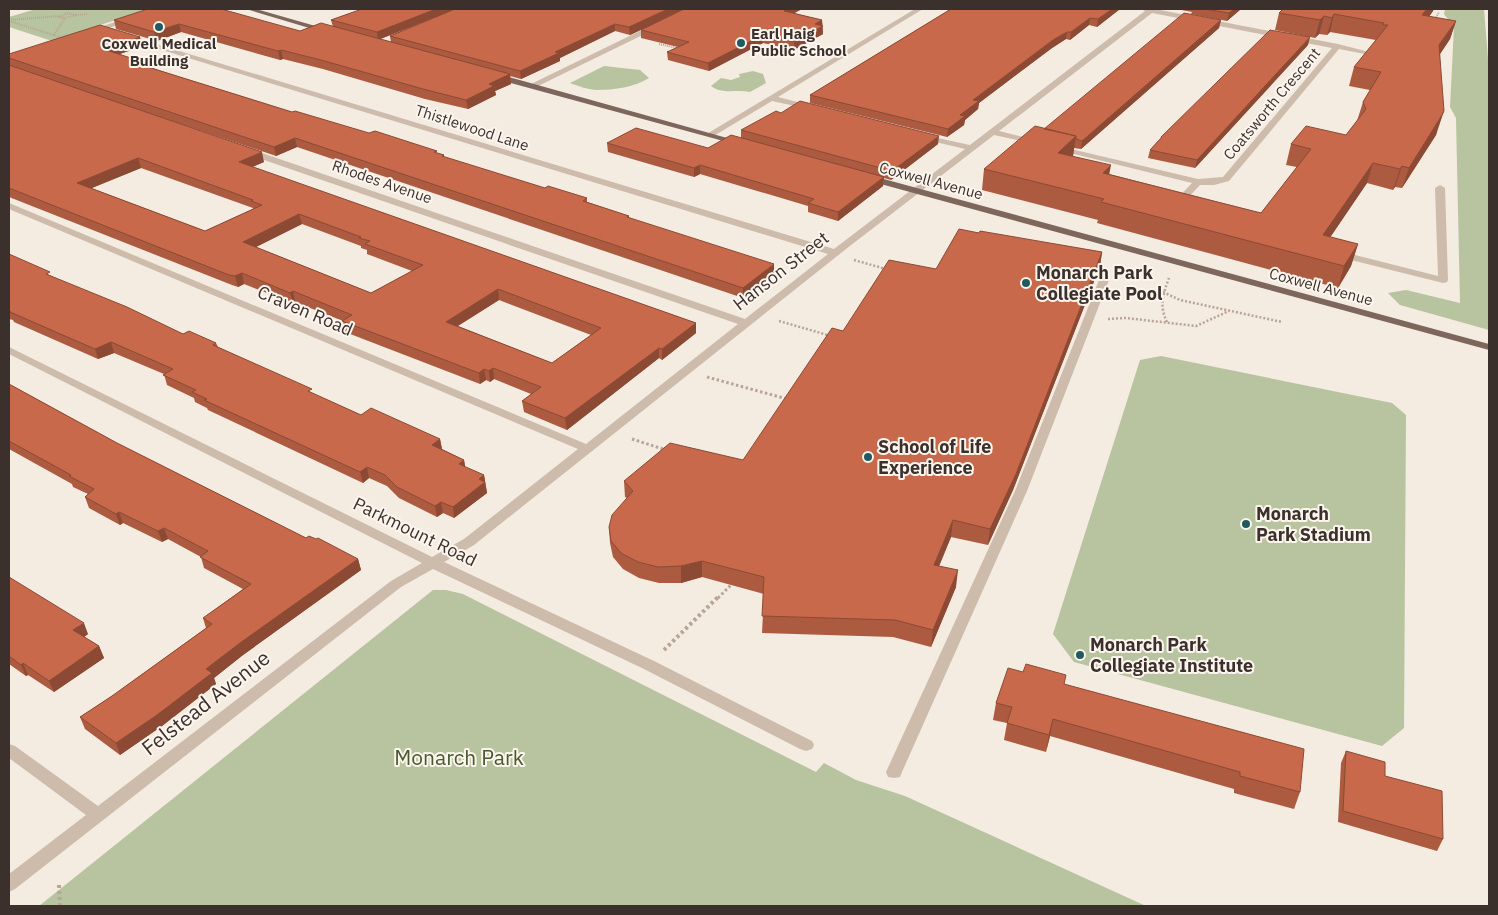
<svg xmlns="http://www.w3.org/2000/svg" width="1498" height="915" viewBox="0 0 1498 915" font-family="'IBM Plex Sans',sans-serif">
  <rect width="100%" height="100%" fill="#f4ebe1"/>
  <path fill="#b8c4a0" d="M36 9H149L52 41 9 27V17Z
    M1445 9H1484L1489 71V330L1400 305 1388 293 1406 290 1460 303 1456 118 1450 107 1454 27 1444 14Z
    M604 66 640 70 649 78C635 87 614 90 597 90 589 90 578 86 570 83Z
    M753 71 763 74 766 83 750 92C736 89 723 95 711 86L721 78 731 80 740 77 739 74Z
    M1161 356 1392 403 1406 415 1404 728 1382 746 1074 662 1053 634 1140 360Z
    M433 590H446L463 594 816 772 824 763 856 780 905 796 1146 906H39Z"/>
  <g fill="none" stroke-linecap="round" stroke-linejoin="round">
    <path stroke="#b9a596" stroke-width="2" stroke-dasharray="1 1" stroke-linecap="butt" d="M67 13 76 15 65 18 59 17Z
      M76 15 88 14
      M9 20 59 16
      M9 21 63 38
      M1434 21 1439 12
      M54 35 65 18
      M659 44 677 48"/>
    <path stroke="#b9a596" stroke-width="2.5" stroke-dasharray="2 2" stroke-linecap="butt" d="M854 260 886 269
      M1163 292 1180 300 1282 322
      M1108 319 1126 318 1196 326 1229 311
      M779 321 831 336
      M1167 322C1159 306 1163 294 1169 278"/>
    <path stroke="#b9a596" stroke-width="3" stroke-dasharray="2.5 2.5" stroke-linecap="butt" d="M707 377 787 399
      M632 439 666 450
      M718 598 731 585"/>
    <path stroke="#b9a596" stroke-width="4" stroke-dasharray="3 3" stroke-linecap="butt" d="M664 650 719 596
      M59 885 60 906"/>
    <path fill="#cdbbac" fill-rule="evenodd" d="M154 9H163L92 34 85 32Z
      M915 9H923L778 97 813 106V110L772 101 712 137 705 135Z
      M1141 9H1155L1338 44 1369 52 1365 54 1339 49 1229 181 1214 185H1200L1185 201 1182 202 1177 199 1192 183 1054 149 1058 146 1198 179 1223 177 1332 48 1152 13 999 131 1039 141V145L994 135 846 249 474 545 444 562 654 661 812 741 814 745 812 749 806 751 800 749 644 669 433 569 401 587 15 889 9 892V874L86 815 9 758V744L15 746 98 806 391 581 422 563 9 354V347L432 557 464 539 578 449 9 209V203L586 444 738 324 244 153V149H250L745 319 828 254 123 38V34L834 249 965 149 919 138V134L970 145 1145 11Z
      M652 25 659 27 534 88 527 86Z
      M1440 185 1445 188 1448 280 1447 282 1443 283 1347 259V255L1351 254 1438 276 1435 188Z
      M1104 277 1109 280 1027 491 902 772 900 777 894 778 888 777 886 772 1015 491 1099 280Z"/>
    <path fill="#7d675c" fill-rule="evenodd" d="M246 9H256L333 31 326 33Z
      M492 74H498L745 143 738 145 492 78Z
      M869 175 1489 344V350L866 180 864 178Z"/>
  </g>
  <path fill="#ac5a40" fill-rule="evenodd" d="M362 9H802L793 13 822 20 823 34 794 50 763 43 709 71 668 60 667 52 678 47 641 38V30L664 19 630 35 615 31 560 58V61L521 79 510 76 511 84 495 91 496 95 468 109 425 99 323 69 283 59 280 60 181 32 157 41 116 29 114 20 300 31 333 27 331 20ZM438 16 390 36 391 42 380 39Z
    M951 9H1120L1097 27 1089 25 1070 40 1066 39 1052 48 979 103 978 109 965 120 964 125 947 137 810 103V95Z
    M1176 9H1241L1227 21 1191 14 1192 12Z
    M1433 11 1429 17 1456 21 1450 39 1440 54 1437 131 1436 135 1402 188 1395 187 1393 190 1367 183 1330 237 1358 244 1351 266 1338 288 1097 223 1098 220 982 190 984 169 1044 129 1221 20 1219 28 1081 149 1074 148 1073 156 1109 174 1261 213 1297 167 1286 165 1291 144 1346 135 1357 121 1363 102 1370 90 1349 86 1354 67 1376 40 1330 32 1327 35 1319 34 1315 38 1275 30 1279 13Z
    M1308 45 1195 168 1148 158 1150 150 1160 139 1161 137Z
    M143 46 120 54 139 64 292 112 437 153 444 155V157L545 188 587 198V202L629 216V218L774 274 743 298 297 147 276 156 133 108 264 162 252 167 696 323V333L662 360 659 358 567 430 524 412 522 401 531 394 494 379 490 382 486 380 480 384 345 332 343 321 295 302 293 303 244 284 238 287 232 285 9 197V54ZM141 168 253 208V209L205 231 91 188ZM302 224 361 246V248L367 250V254L412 271 371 293 256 247ZM499 300 591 335 552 363 458 326Z
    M741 130 938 144 891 180 884 178 883 186 838 221 808 212V206L700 174 694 177 608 152 607 143 708 148 741 138Z
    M979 233 1102 252 1100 266 1013 490 988 545 951 537 939 566 956 587 931 647 893 637 762 633 764 594 702 577 681 583H659L639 578 623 569 613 557 610 543 609 527 627 498 625 497 624 481 743 460 843 331 936 269Z
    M9 254 51 276 183 334 216 343 218 347 313 394 361 415 440 439 442 449 464 460 465 467 484 475 487 493 454 518 443 513 437 517 399 498 387 486 369 478 363 483 208 410 207 408 195 402 194 398 167 385 164 374 114 353 98 359 14 322 13 320 9 319Z
    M9 384 117 443 306 538 316 539 358 559 361 570 243 655 214 678 216 684 162 726 120 755 85 729 80 717 112 696 206 628 203 618 243 589 204 568 201 557 168 539 162 542 123 523 120 525 89 508 85 497 88 494 73 487 72 484 9 449Z
    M9 577 88 634 84 637 99 646 104 658 54 692 28 675 26 676 9 664Z
    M1065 684 1300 792 1294 809 1234 793V789L1050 736 1046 752 1004 740 1007 723 993 720 996 703Z
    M1346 751 1443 839 1437 851 1338 822 1341 763Z"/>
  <path fill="#8c4a34" d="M436 9H456L378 40 377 32Z
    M668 9H685L630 35 629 27Z
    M788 9H802L784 19V11Z
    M1112 9H1120L1097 27 1098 19Z
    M1234 9H1241L1227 21 1229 13Z
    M1427 9H1434L1433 11 1416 33 1422 15Z
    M1334 14 1330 32 1327 35 1332 18Z
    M1324 16 1319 34 1315 38 1320 20Z
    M1090 18 1089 25 1070 40 1071 32Z
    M822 20 823 34 794 50V42L815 24Z
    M1221 20 1219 28 1081 149 1082 141Z
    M1456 21 1450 39 1434 63 1439 45Z
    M179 24 181 32 157 41 154 32Z
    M615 24V31L560 58V61L521 79 520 71 555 52Z
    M1067 32 1066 39 1052 48 979 103 978 109 965 120 964 125 947 137 948 129 973 100 1053 40Z
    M763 35V43L709 71 708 63Z
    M140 37 143 46 108 58 106 50Z
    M1310 37 1308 45 1195 168 1197 160Z
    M281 50 283 59 280 60 278 51Z
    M137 60 140 68 132 62Z
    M510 74 511 84 495 91 496 95 468 109 466 100 489 84Z
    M1444 111 1436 135 1402 188 1409 168Z
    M939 136 938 144 891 180 892 171Z
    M1076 136 1073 156 1058 153Z
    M295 138 297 147 276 156 274 147Z
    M262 152 264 162 241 172 239 162Z
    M138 158 141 168 80 193 77 183Z
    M1373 163 1367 183 1317 257 1323 235Z
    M700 165V174L694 177V168Z
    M1111 165 1107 186 1103 173Z
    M1402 166 1395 187 1393 190 1400 169Z
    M884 177 883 186 838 221V212Z
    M299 214 302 224 246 252 243 242Z
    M1358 244 1351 266 1338 288 1344 266Z
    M1102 252 1100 266 1013 490 988 545 990 529Z
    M774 264V274L743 298V288Z
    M242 273 244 284 238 287 235 276Z
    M498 289 499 300 448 332 446 322Z
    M293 291 295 302 293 303 290 293Z
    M696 323V333L662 360V349Z
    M111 342 114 353 98 359 95 349Z
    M659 348V358L567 430 565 418Z
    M493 368 494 379 490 382 489 371Z
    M484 369 486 380 480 384 479 373Z
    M440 439 442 450 432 445Z
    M464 460 466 471 459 464Z
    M367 467 369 478 363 483 360 472Z
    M484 475 487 493 454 518 453 507 479 479Z
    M441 502 443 513 437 517 435 506Z
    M119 512 123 523 120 525 116 514Z
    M953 520 951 537 933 581 934 565Z
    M164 528 168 539 162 542 158 531Z
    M358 559 361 570 243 655 214 678 216 684 162 726 120 755 116 743 206 669 240 643Z
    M702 561V577L681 583V566Z
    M958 570 956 587 931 647 933 630Z
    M84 623 88 634 77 642 73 630Z
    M99 646 104 658 54 692 49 681Z
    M23 663 28 675 26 676 21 665Z
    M1053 719 1050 736 1046 752 1049 735Z"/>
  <path fill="#c8694b" stroke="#8c4a34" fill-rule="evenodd" d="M148 9H221L300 31 321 23 510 74 489 84 494 86 466 100 423 89 321 60 281 50 278 51 179 24 154 32 114 20Z
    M362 9H436L377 32 331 20Z
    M455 9H668L629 27 615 24 555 52 559 53 520 71 390 36Z
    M684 9H788L784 11 822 20 815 24 823 26 794 42 763 35 708 63 667 52 689 42 641 30Z
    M951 9H1112L1098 19 1090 18 1071 32H1067L1053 40 973 100 979 101 960 115 965 116 948 129 810 95Z
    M1205 9H1234L1229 13Z
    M1283 9H1427L1422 15 1456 21 1439 45 1444 111 1442 115 1409 168 1402 166 1400 169 1373 163 1323 235 1358 244 1344 266 1101 202 1104 199 984 169 1035 126 1076 136 1058 153 1111 165 1103 173 1261 213 1311 149 1291 144 1306 126 1346 135 1366 109 1363 102 1381 72 1354 67 1388 25H1383L1384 23 1334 14 1332 18 1324 16 1320 20 1279 13Z
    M1184 13 1221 20 1082 141 1076 139V136L1044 129Z
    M100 25 140 37 106 50 137 60 132 62 292 112 295 111 369 133 375 131 437 151 434 152 444 155 442 156 545 188 548 186 587 198 583 201 629 216 627 217 774 264 743 288 295 138 274 147 9 58V54Z
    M1270 30 1310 37 1197 160 1150 150 1162 137H1161Z
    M9 65 262 152 239 162 696 323 662 349 659 348 565 418 522 401 541 387 493 368 489 371 484 369 479 373 342 321 352 315 293 291 290 293 242 273 235 276 229 275 9 188ZM138 158 253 200 251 201 262 205 205 231 77 183ZM299 214 361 237 359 238 370 241 365 244 423 265 371 293 243 242ZM498 289 601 328 552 363 446 322Z
    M800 101 939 136 892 171 741 130 776 111 781 113Z
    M636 128 708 148 731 135 884 177 838 212 808 203 814 199 700 165 694 168 607 143Z
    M959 229 979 233 980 231 1102 252 1016 474 990 529 953 520 934 565 958 570 933 630 895 620 762 616 764 577 702 561 681 566 658 567 638 562 621 553 611 541 609 527 612 515 633 491 624 481 670 443 743 460 832 328 843 331 889 260 936 269Z
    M9 254 50 272 46 274 127 307 183 334 189 331 216 343 213 345 312 389 308 391 361 415 371 408 440 439 432 445 464 460 459 464 484 475 479 479 485 482 453 507 441 502 435 506 397 487 385 475 367 467 360 472 204 400 207 399 192 392 196 390 163 375 173 369 111 342 95 349 10 312H11L9 310Z
    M9 384 117 443 306 538 309 536 316 539 318 538 358 559 240 643 206 669 212 673 157 715 116 743 80 717 112 696 212 624 203 618 251 584 200 557 208 551 164 528 158 531 119 512 116 514 85 497 94 489 69 476 71 475 9 441Z
    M9 577 84 623 73 630 99 646 49 681 23 663 21 665 9 656Z
    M1026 664 1066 675 1064 684 1304 749 1300 792 1240 776V772L1053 719 1049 735 1007 723 1012 707 996 703 1008 668 1023 672Z
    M1346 751 1385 762V776L1442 791 1443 839 1343 811Z"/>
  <g fill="#1f5a5e" stroke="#fbf5ee" stroke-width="2">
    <circle cx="159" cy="27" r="5"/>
    <circle cx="741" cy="43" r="5"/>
    <circle cx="1026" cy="283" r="5"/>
    <circle cx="868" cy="457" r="5"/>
    <circle cx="1246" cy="524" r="5"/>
    <circle cx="1080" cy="655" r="5"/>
  </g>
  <g text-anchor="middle" stroke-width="4" stroke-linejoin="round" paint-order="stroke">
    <g font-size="15" font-weight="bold" fill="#3b302b" stroke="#fbf5ee" text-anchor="start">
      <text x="751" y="39">Earl Haig<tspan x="751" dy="17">Public School</tspan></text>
      <text x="159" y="49" text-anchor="middle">Coxwell Medical<tspan x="159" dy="17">Building</tspan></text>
    </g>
    <g font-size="15" fill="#3b302b" stroke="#fbf5ee">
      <text transform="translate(1272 104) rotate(-50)" y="5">Coatsworth Crescent</text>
      <text transform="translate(472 128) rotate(18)" y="5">Thistlewood Lane</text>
      <text transform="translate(931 181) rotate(15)" y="5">Coxwell Avenue</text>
      <text transform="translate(382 182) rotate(19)" y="5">Rhodes Avenue</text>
      <text transform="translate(1321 287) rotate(15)" y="5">Coxwell Avenue</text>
    </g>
    <g font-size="18" fill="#3b302b" stroke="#fbf5ee">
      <text transform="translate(781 271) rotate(-38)" y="6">Hanson Street</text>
      <text transform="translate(305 311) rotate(23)" y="6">Craven Road</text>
      <text transform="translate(415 532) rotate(26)" y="6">Parkmount Road</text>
    </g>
    <g font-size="18" font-weight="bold" fill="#3b302b" stroke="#fbf5ee" text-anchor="start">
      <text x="1036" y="279">Monarch Park<tspan x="1036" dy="21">Collegiate Pool</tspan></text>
      <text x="878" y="453">School of Life<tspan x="878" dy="21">Experience</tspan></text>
      <text x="1256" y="520">Monarch<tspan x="1256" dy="21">Park Stadium</tspan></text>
      <text x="1090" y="651">Monarch Park<tspan x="1090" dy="21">Collegiate Institute</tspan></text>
    </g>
    <g font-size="21" fill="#3b302b" stroke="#fbf5ee">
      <text transform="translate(206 703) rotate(-38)" y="7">Felstead Avenue</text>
    </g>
    <g font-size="21" fill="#4a5a2e" stroke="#fbf5ee">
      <text x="459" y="765">Monarch Park</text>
    </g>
  </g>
  <rect width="1498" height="915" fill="none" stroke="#3b302b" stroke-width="20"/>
</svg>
